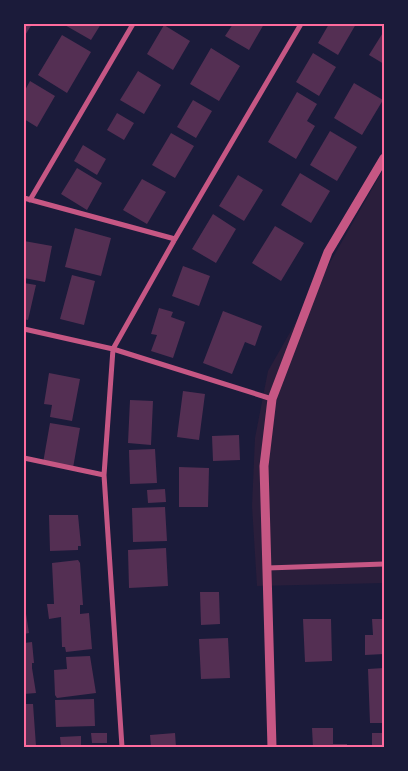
<svg xmlns="http://www.w3.org/2000/svg" width="408" height="771" viewBox="0 0 408 771" font-family="'Golos Text',sans-serif">
  <rect width="100%" height="100%" fill="#1b1b3a"/>
  <path fill="#2a1e3b" d="M384 168V583L257 586 252 506 255 438 268 371Z"/>
  <path fill="#542f53" d="M24 24H32L24 37Z
    M63 24H101L91 40Z
    M233 24H264L249 50 225 36Z
    M329 24H356L338 55 318 43Z
    M164 25 190 41 173 70 147 54Z
    M384 31V64L369 55Z
    M62 35 91 52 67 93 38 75Z
    M211 48 240 66 219 101 190 84Z
    M313 53 336 67 319 96 296 82Z
    M138 71 161 85 144 114 120 100Z
    M30 81 55 96 37 127 24 119V92Z
    M354 83 383 100 362 135 334 118Z
    M297 92 317 104 307 121 315 126 296 159 268 142Z
    M193 100 212 111 196 138 177 127Z
    M117 113 134 123 124 140 107 130Z
    M330 131 357 147 337 181 310 165Z
    M171 133 194 146 175 178 152 165Z
    M83 145 106 159 97 175 74 161Z
    M77 168 102 183 87 210 61 194Z
    M300 173 330 191 311 223 281 205Z
    M238 175 263 190 244 221 219 206Z
    M142 179 166 192 147 224 123 210Z
    M213 214 236 229 216 263 192 249Z
    M275 226 304 243 281 281 252 263Z
    M75 228 111 238 101 276 65 267Z
    M24 241 52 246 45 282 24 278Z
    M183 266 210 276 199 306 172 296Z
    M72 275 95 281 84 325 60 319Z
    M24 283 36 285 28 320 24 319Z
    M159 308 173 312 171 317 185 322 173 358 151 351 157 335 151 334Z
    M223 311 262 326 255 346 245 342 232 374 203 363Z
    M49 373 80 379 72 421 50 417 52 405 44 404Z
    M183 391 205 394 199 440 177 437Z
    M130 400 153 401 151 445 128 443Z
    M50 423 80 428 73 468 43 463Z
    M239 435 240 460 213 461 212 436Z
    M155 449 157 483 130 484 129 450Z
    M179 467 209 468 208 507H179Z
    M165 489 166 502 148 503 147 490Z
    M165 507 167 541 133 542 132 508Z
    M49 515H78L81 546H78V550L50 551Z
    M166 548 168 586 129 588 128 550Z
    M78 560 80 563 83 605H80V614L89 613 92 649 66 652 65 647H62L61 617 49 619 47 604H54L52 563Z
    M200 592H219L220 624 201 625Z
    M24 601 29 633 24 634Z
    M303 619H331L332 661 305 662Z
    M372 619H384V654L365 655V635H373Z
    M228 638 230 678 201 679 199 639Z
    M32 642 34 663H32V668L36 693 24 694V643Z
    M90 656 96 693 57 698 55 695 54 670 67 669 66 657Z
    M384 668V723H370L368 669Z
    M94 699 95 726 56 727 55 700Z
    M24 704H33L36 746 24 747Z
    M312 728H333V744H347V747H313Z
    M91 733H107V743H92Z
    M175 733 176 747H151L150 735Z
    M372 733H384V747H372Z
    M81 736V747H61L60 737Z"/>
  <g fill="none" stroke-linecap="round" stroke-linejoin="round">
    <path stroke="#c65784" stroke-width="5" d="M24 198 175 239
      M30 200 133 24
      M24 329 113 349 272 399
      M24 458 104 475
      M267 568 384 564
      M122 747 104 475 113 349 175 239 301 24"/>
    <path stroke="#c65784" stroke-width="9" d="M272 747 264 466 272 399 328 252 384 158"/>
  </g>
  <rect width="408" height="771" fill="none" stroke="#1b1b3a" stroke-width="50"/>
  <rect x="25" y="25" width="358" height="721" fill="none" stroke="#ff6b9d" stroke-width="2"/>
</svg>
